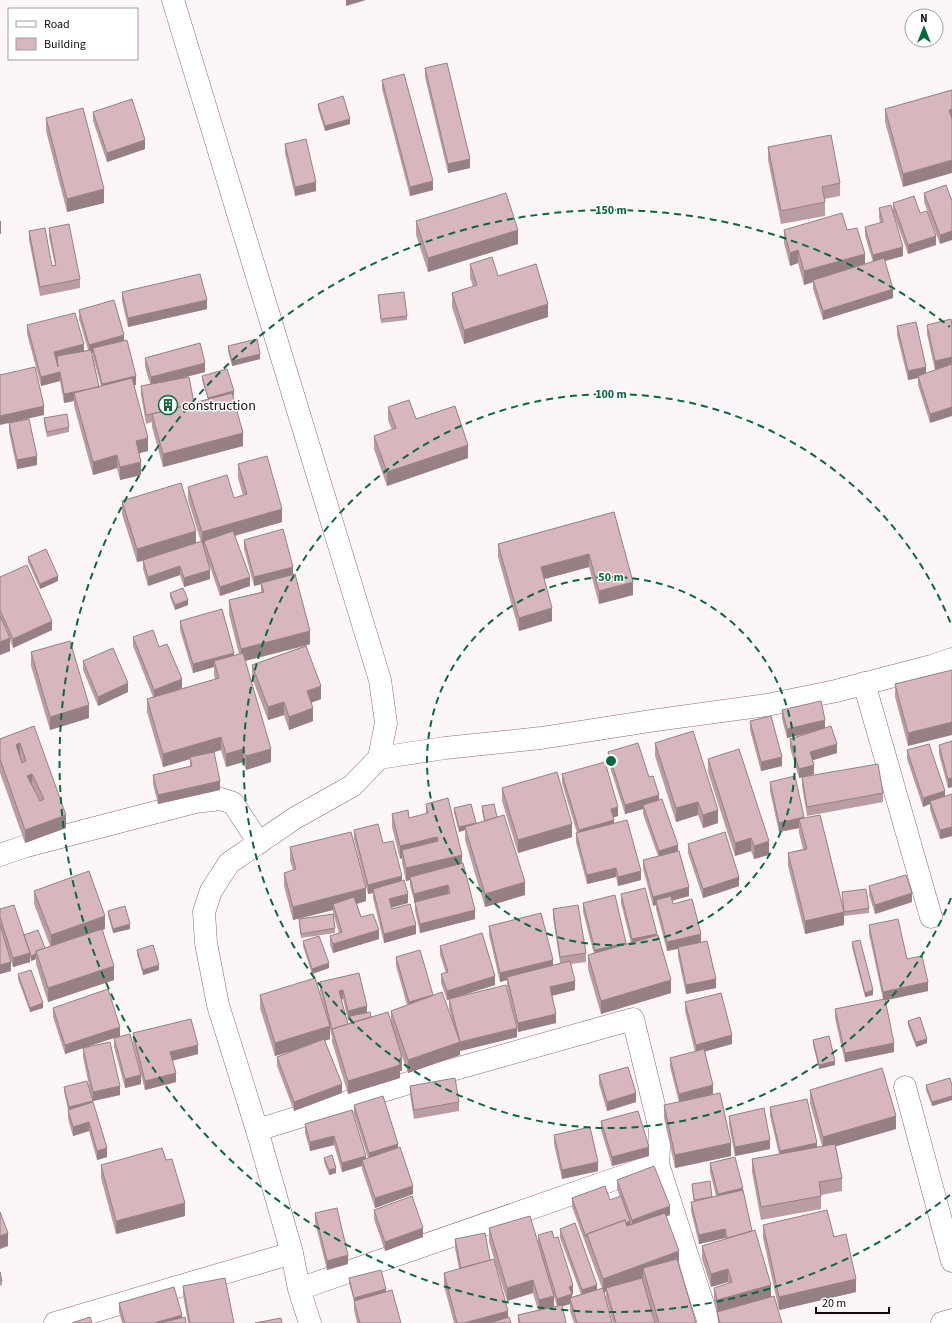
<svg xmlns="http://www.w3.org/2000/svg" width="952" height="1323" viewBox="0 0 952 1323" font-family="'Source Sans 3',sans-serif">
  <rect width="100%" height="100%" fill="#fcf6f7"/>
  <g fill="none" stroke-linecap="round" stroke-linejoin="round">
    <defs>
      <path id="minor" d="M173 0 380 680 386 723 379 758 352 786 295 818 229 863 211 891 204 912 206 943 218 1005 257 1130 292 1253 299 1289 310 1323
        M864 683 931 917
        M379 758 445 748 541 738 657 720 767 705 836 691 932 666 952 659
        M0 855 26 846 195 802 221 799 233 803 259 843
        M905 1087 952 1261
        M257 1130 441 1073 633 1019 660 1130 658 1164 709 1323
        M299 1289 658 1164
        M55 1323 292 1253
        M942 1323 952 1320"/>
    </defs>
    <use href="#minor" stroke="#896d72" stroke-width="23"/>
    <use href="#minor" stroke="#fff" stroke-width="22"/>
  </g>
  <path fill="#b99da3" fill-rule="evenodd" d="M425 68 470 168 448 173 425 77Z
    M382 80 433 190 410 196 382 89Z
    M952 90 903 187 885 122V109Z
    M318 104 350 124 325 131 318 109Z
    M93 112 145 149 107 162 93 121Z
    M46 118 104 203 67 212 46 131Z
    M285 144 316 191 295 196 285 153Z
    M768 147 840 183V196L824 199 825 202V216L781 224 768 160Z
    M946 185 940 244 924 202V193Z
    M893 203 920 213 936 245 908 254 893 212Z
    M879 208 903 256 885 261 893 298 823 320 813 289V282L804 285 798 263 790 266 784 243V230H847L865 264 873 262 865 236V227L880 223 879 217Z
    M416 221 518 244 428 272 416 235Z
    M49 228 80 279V288L40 296 29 240V231L52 266 55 265 49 237Z
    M470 264 498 276 548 317 464 344 452 307V293L473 287 470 277Z
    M122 292 207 309 128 327 122 301Z
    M378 295 407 316V320L381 323Z
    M79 310 124 340 136 385H134L148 451 139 453 141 475 120 480 117 468 93 475 74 406V401L64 403 60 381 41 386 27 334V325L84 351 88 350 79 319ZM92 353H93V357L101 386 99 387Z
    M927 325H952L930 423 918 385V378L908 380 897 335V326L926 373 935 370 927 334Z
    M228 346 260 359 232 366 228 351Z
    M145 358 205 372 177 379 194 403 208 399 202 380V376L234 395H233L243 446 163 467 152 427V422L146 424 141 395V386L150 384 145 367Z
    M388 407 416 419 468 458 387 486 374 449V436L392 430 388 420Z
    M44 418 69 427V432L47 437 44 423Z
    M9 423 37 465 17 469 9 432Z
    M238 464 282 522 235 536 250 586 220 596 209 564 210 579 184 587 180 575 148 586 143 569V561L137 562 122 514V501L196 543 201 542 188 500V487L234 498 243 495 238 478Z
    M614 512 633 595 599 604 589 567 544 579 552 621 519 631 498 557V544Z
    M244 540 293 575 310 644 306 646 321 699 311 703 313 721 289 730 284 715 268 720 252 678V665L305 646 245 661 271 762 246 770 243 762 226 767 221 750 214 752 220 790 158 804 153 784V775L190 766V759L163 767 147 712V699L153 697 133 646V637L159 647 182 688 178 690 215 679 214 675V667L193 673 180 630V621L234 656 239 654 229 614V600L261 592V584L254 586 244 549Z
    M28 557 58 581 40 589 28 562Z
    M0 577 52 630 13 648 10 640V651L0 655Z
    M170 593 188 605 175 610 170 597Z
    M31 652 89 718 50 730 31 666Z
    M83 661 128 692 98 706 83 670Z
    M952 670 908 746 895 697V684Z
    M782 710 825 728 837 753 813 760 814 774 802 777 883 793V802L807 816 802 786V777L799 778 790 748V739L809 733 787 738 782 719Z
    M750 721 782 766 761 771 750 730Z
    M34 726 66 828 25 843 0 773V739Z
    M952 741V787L948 788 939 754V745Z
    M655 743 718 823 703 828 698 815 676 822 655 756Z
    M907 750 945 796 952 794V836L940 839 930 810V804L923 807 907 759Z
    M608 752 649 777 659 800 678 851 689 896 672 901 673 904 701 943 716 988 686 994 678 956V949L667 951 656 909V905L653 906 643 869V860L658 856 643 814V809L625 814 608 761Z
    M708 759 769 855 754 859 751 851 735 856 708 772Z
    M562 774 618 816 613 817 614 823 641 880 618 886 616 877 587 884 576 842V833H577L562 783Z
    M770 782 804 818 844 925 805 934 788 866V853L803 849 799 833V828L779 832 770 791Z
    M502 788 572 837 518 853 502 801Z
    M426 804 462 864 475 919 420 933 415 911V903L410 886V880L406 881 402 863V858L400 859 392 827V814L409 818 426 814Z
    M482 806 497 817 525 895 485 907 465 840V830L459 832 454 813V808L476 823 484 821 482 811Z
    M354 830 383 843 402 881 408 903 391 908 392 909 416 934 384 943 373 898V893L368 894 354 839Z
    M688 844 739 886 703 898 688 853Z
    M290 847 366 901 357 904 361 917 379 939 333 953 330 945V936L339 933 333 913V910L293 920 284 886V873L293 870 290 861Z
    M869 886 912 902 875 914 869 895Z
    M34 891 105 929 102 930 114 980 48 1002 36 964V959L31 961 30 956V962L13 967 4 939 11 971 0 974V909L24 935 45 948 50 946 34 904Z
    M842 892 869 908V913L844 916Z
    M621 894 657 936 671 993 601 1014 588 969V955L594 954 583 912V903L626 944 631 943 621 903Z
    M553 909 586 953V962L571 964 575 990 552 996 556 1023 518 1032 507 986V980L500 982 489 935V926L553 965 560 963 553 918Z
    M108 911 130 929 113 933 108 915Z
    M299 919 335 928V933L301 938 299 924Z
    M869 925 907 959 928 991 885 1000 894 1052 845 1062 835 1018V1009L883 999 869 934Z
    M303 941 329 968 312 974 303 946Z
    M852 942 873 995 865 997 852 947Z
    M440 946 495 985 447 1000 441 983V974L446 973 440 955Z
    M137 950 159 970 143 975 137 954Z
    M396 957 433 996 452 1019 449 1008V999L517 1037 460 1051V1055L408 1073 397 1042 402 1071H400V1078L348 1094 332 1042V1037L330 1029V1039L325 1041 342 1093 294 1111 277 1066V1057L299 1049 275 1056 260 1008V995L326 1012 320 991V982L359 973 367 1012 371 1017 391 1021V1011L407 1005 396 966ZM343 999 348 1020 350 1019V1023L348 1024 341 1000Z
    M18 974 43 1008 30 1012 18 979Z
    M685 1002 732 1044 705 1051 713 1094 703 1097 731 1156 675 1168 664 1118V1105L679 1102 670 1067V1058L695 1052 685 1011Z
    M53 1008 120 1036 141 1074 133 1042V1033L198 1054 172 1061 176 1082 145 1090 141 1075V1084L125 1088 114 1047V1038L86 1047 120 1095 93 1101 107 1157 97 1160 89 1131 73 1136 68 1119V1110L64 1091V1087L91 1095 83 1057V1048L65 1054 53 1017Z
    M908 1021 927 1043 916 1047 908 1026Z
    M813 1040 835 1065 819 1069 813 1045Z
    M599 1075 636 1102 607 1111 599 1084Z
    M926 1085 952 1086V1100L932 1106 926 1090Z
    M410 1086 459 1102V1111L414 1119 410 1095Z
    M810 1090 896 1129 836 1146 842 1178V1191L821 1195V1209L761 1220 752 1172V1159L779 1154 770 1116V1107L817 1147 822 1146 810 1103Z
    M354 1105 398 1147 413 1194 375 1208 362 1169V1166L342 1172 334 1145 310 1151 305 1133V1124L352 1110 366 1158H368L354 1114Z
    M729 1116 770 1149 735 1156 729 1125Z
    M601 1121 649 1156 612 1166 601 1130Z
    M554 1135 598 1171 562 1179 554 1144Z
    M324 1158 336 1173 329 1175 324 1162Z
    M166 1160 185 1216 116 1234 101 1178V1165Z
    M710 1163 743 1190 752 1231 771 1297 782 1323H718L717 1314 714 1301V1288L728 1284V1282L711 1287 702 1259V1246L725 1239V1238L699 1244 691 1211V1202H694L692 1188V1184L712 1197 716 1196 710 1172Z
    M617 1180 670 1215 666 1216 696 1323H613L606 1297V1292H604L612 1323H574L570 1311V1304L562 1306 566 1323H518V1315L538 1310 533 1293 507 1301 489 1242V1228L538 1243V1235L573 1294 572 1295V1297L581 1294 560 1238V1229L597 1290 602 1288 572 1207V1198L610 1200 620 1197 617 1189ZM554 1297 557 1306 554 1307Z
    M374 1210 423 1237 385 1251 374 1219Z
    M315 1213 348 1264 327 1270 315 1222Z
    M763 1225 834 1237 856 1292 779 1310 763 1238Z
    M455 1239 490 1260 508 1318 511 1323H454L444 1286V1273L459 1269 455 1248Z
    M0 1272 2 1281V1285L0 1286Z
    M349 1278 386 1292 401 1323H357L354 1310V1301L349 1283Z
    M183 1286 234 1323H188L183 1295Z
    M119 1303 182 1318 186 1323H122L119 1312Z"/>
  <path fill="#968084" d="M346 0H366L346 6Z
    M952 109V123L949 110Z
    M350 119V124L325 131V126Z
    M145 140V149L107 162V153Z
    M470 159V168L448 173V164Z
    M952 160V173L903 187V174Z
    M433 181V190L410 196V187Z
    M316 182V191L295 196V187Z
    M104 189V203L67 212V199Z
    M0 221H1V234H0Z
    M518 230V244L428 272V258Z
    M952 231V240L940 244V235Z
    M936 236V245L908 254V245Z
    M903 247V256L873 264V255Z
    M798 250V263L790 266V253Z
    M865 254V268L813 280V282L804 285V271Z
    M893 289V298L823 320V311Z
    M207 300V309L128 327V318Z
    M548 304V317L464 344V330Z
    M124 335V344L93 348V353L89 354V345Z
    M84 344V353L57 356V360L54 361V352Z
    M260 354V359L232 366V361Z
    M952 357V366L935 370V361Z
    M205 363V372L151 386V377Z
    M926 367V376H918V378L908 380V371Z
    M60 372V381L41 386V377Z
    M136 376V385L102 393V384Z
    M99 387 74 393V401L64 403V394Z
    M234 391V395L208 402V398Z
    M44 406V415L0 425V416Z
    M952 407V416L930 423V414Z
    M243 433V446L163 467V454Z
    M148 438V451L136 454V441Z
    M468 445V458L387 486V472Z
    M117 455V468L93 475V462Z
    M37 456V465L17 469V460Z
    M141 462V475L120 480V467Z
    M282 509V522L205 544 204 541V545H202V532Z
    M196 531V545L137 562V549Z
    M589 554V567L541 580V567Z
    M180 566V575L148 586V577Z
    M293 567V576L254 586V577Z
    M210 570V579L184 587V578Z
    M58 576V581L40 589V584Z
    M250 577V586L220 596V587Z
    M633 582V595L599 604V591Z
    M188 600V605L175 610V605Z
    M552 608V621L519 631V618Z
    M52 621V630L13 648V639Z
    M310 631V644L241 662V649Z
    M10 638V651L0 655V642Z
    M234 653V662L214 661V667L193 673V664Z
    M182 679V688L154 699V690Z
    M128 683V692L98 706V697Z
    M321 686V699L307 704V691Z
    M284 702V715L268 720V707Z
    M89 705V718L50 730V717Z
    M313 708V721L289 730V717Z
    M825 720V729L787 738V729Z
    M952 722V735L908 746V733Z
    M221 737V750L163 767V754Z
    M20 743V756L16 745Z
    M837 744V753L810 761V752Z
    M243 749V762L226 767V754Z
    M271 749V762L246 770V756Z
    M782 757V766L761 771V762Z
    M814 765V774L799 778V769Z
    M32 774V787L27 776Z
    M952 778V787L948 788V779Z
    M220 781V790L158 804V795Z
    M945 791V800L930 801V804L923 807V798Z
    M659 795V804L643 805V809L625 814V805Z
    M698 802V815L676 822V808Z
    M618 807V816L611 818V809Z
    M718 810V823L703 828V815Z
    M66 815V828L25 843V830Z
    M804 817V826L799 819V828L779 832V823Z
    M614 820V829L579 839V830Z
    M476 823V827H465V830L459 832V827Z
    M572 824V837L518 853V840Z
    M952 827V836L940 839V830Z
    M437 837V850H402V858L400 859V846Z
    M751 838V851L735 856V843Z
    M769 841V855L754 859V846Z
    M678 845V854L659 860V851Z
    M462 855V868L410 877V880L406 881V868Z
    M616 868V877L587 884V875Z
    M641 871V880L618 886V877Z
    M402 876V885L373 889V893L368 894V885Z
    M739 877V886L703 898V889Z
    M525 882V895L485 907V894Z
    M448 885V894L414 903V894Z
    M689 887V896L657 904 656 900V905L653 906V897Z
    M366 888V901L335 909 333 904V910L293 920V907Z
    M912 893V902L875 914V905Z
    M408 894V903L389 908V899Z
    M475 910V919L420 933V924Z
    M844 912V925L805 934V921Z
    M105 916V929L51 948V935Z
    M130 924V929L113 933V929Z
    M416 925V934L384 943V934Z
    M379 930V939L333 953V944Z
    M657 934V943L632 948V939Z
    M701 934V943L667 951V942Z
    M626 943V952L595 959V950Z
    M30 953V962L13 967V958Z
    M36 954V959L31 961V956Z
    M553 960V969L507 977V980L500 982V973Z
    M11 962V971L0 974V965Z
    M329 963V968L312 974V969Z
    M159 965V970L143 975V970Z
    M114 966V980L48 1002V988Z
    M495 976V985L447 1000V991Z
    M716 979V988L686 994V985Z
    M671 980V993L601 1014V1001Z
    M575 981V990L550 996V987Z
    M928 982V991L883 1001V992Z
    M343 990V999L339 1000V991Z
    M873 990V995L865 997V993Z
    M433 995 409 1011V1002Z
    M43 1003V1008L30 1012V1008Z
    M367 1006V1015L350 1016V1019L348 1020V1011Z
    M556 1014V1023L518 1032V1023Z
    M330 1026V1039L275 1056V1043Z
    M120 1027V1036L65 1054V1045Z
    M517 1028V1037L460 1051V1055L408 1073V1060L460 1042Z
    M732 1035V1044L696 1054V1045Z
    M927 1039V1043L916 1047V1042Z
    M894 1043V1052L845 1062V1053Z
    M198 1045V1054L170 1061V1052Z
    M402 1057V1071H400V1078L348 1094V1081Z
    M835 1061V1065L819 1069V1065Z
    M176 1073V1082L145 1090V1081Z
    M141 1075V1084L125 1088V1079Z
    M342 1084V1093L294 1111V1102Z
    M713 1085V1094L679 1103V1094Z
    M120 1086V1095L93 1101V1106L69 1112V1107L93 1101V1092Z
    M636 1093V1102L607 1111V1102Z
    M952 1096V1100L932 1106V1102Z
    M896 1116V1129L823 1150V1137Z
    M89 1122V1131L73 1136V1127Z
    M334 1136V1145L310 1151V1142Z
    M770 1140V1149L735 1156V1147Z
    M731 1143V1156L675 1168V1155Z
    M817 1143V1152L780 1160V1151Z
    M398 1144V1153L369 1162V1153Z
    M649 1147V1156L612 1166V1157Z
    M107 1148V1157L97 1160V1151Z
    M366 1156V1165L362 1160V1166L342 1172V1163Z
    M598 1162V1171L562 1179V1170Z
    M336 1168V1173L329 1175V1170Z
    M413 1186V1194L375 1208V1198Z
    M743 1188V1197L718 1203V1194Z
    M185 1203V1216L116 1234V1221Z
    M670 1206V1215L632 1229V1220Z
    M630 1221V1230L588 1237Z
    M423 1228V1237L385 1251V1242Z
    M725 1229V1238L699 1244V1235Z
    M8 1233V1246L0 1249V1236Z
    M679 1251V1264L643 1268V1278L607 1291 606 1288V1292H603V1279Z
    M348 1255V1264L327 1270V1261Z
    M728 1269V1282L711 1287V1274Z
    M856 1279V1292L779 1310V1297Z
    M533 1280V1293L507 1301V1288Z
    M573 1285V1294L572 1295V1303L570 1298V1304L557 1308V1299L569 1287Z
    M597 1285V1294L582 1299V1290Z
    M771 1285V1298L717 1312V1300Z
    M386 1289V1294L354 1302V1298Z
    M554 1296V1309L539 1314V1300Z
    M508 1311V1323H464Z
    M182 1315V1323H154Z"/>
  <path fill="#d7b7bd" stroke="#968084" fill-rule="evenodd" d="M447 63 470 159 448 164 425 68Z
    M404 74 433 181 410 187 382 80Z
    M952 90V109L949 110 952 119V160L903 174 885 109Z
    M343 96 350 119 325 126 318 104Z
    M132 99 145 140 107 153 93 112Z
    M83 108 104 189 67 199 46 118Z
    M831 135 840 183 822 187 825 202 781 211 768 147Z
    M306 139 316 182 295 187 285 144Z
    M946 185 952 201V231L940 235 924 193Z
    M506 193 518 230 428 258 416 221Z
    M914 196 920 213 927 211 936 236 908 245 893 203Z
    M891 205 903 247 873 255 865 227 883 222 879 208Z
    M842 213 847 230 857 228 865 254 804 271 798 250 790 253 784 230Z
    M69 224 80 279 40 287 29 231 45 228 52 266 56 265 49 228Z
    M492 257 498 276 536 264 548 304 464 330 452 293 477 285 470 264Z
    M884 258 893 289 823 311 813 280Z
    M200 274 207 300 128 318 122 292Z
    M404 292 407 316 381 319 378 295Z
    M114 300 124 335 89 345 79 310Z
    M75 313 84 344 54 352 58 367 57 356 91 350 99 387 64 394 60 372 41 377 27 325Z
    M951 319 952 325V357L935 361 927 325Z
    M916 322 926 367 908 371 897 326Z
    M257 339 260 354 232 361 228 346Z
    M127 340 136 376 102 384 93 348Z
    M200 343 205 363 151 377 145 358Z
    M952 364V407L930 414 918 376Z
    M35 367 44 406 0 416V375Z
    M227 369 234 391 208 398 202 376Z
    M189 377 194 403 161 412 146 415 141 386Z
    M132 378 148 438 136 441 141 462 120 467 117 455 93 462 74 393Z
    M232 393 243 433 163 454 152 414Z
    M409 400 416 419 455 406 468 445 387 472 374 436 396 428 388 407Z
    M67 414 69 427 47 432 44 418Z
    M29 419 37 456 17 460 9 423Z
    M267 456 282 509 202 532 188 487 227 475 234 498 247 494 238 464Z
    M181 483 196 531 137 549 122 501Z
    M614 512 633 582 599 591 589 554 541 567 552 608 519 618 498 544Z
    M283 529 293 567 254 577 244 540Z
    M233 531 250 577 220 587 204 541Z
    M202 541 210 570 184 578 180 566 148 577 143 560Z
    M46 549 58 576 40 584 28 557Z
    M27 565 52 621 13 639 0 610V577Z
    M295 574 310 631 241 649 229 600 264 592 261 583Z
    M183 588 188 600 175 605 170 593Z
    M222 609 234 653 193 664 180 621Z
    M0 616 10 638 0 642Z
    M153 630 159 647 167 644 182 679 154 690 133 637Z
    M70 641 89 705 50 717 31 652Z
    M306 646 321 686 307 691 313 708 289 717 284 702 268 707 252 665Z
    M113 648 128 683 98 697 83 661Z
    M243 653 271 749 246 756 243 749 226 754 221 737 163 754 147 699 219 678 214 661Z
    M952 670V722L908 733 895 684Z
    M821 701 825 720 787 729 782 710Z
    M771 716 782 757 761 762 750 721Z
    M34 726 66 815 25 830 0 759V739ZM20 743 26 761 22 763 16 745ZM32 774 44 799 40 801 27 776Z
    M831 726 837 744 810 752 814 765 799 769 790 739Z
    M693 731 718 810 703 815 698 802 676 808 655 743Z
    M952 741V778L948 779 939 745Z
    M638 743 649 777 653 776 659 795 625 805 608 752Z
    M929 744 945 791 923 798 907 750Z
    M739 749 769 841 754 846 751 838 735 843 708 759Z
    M214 752 220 781 158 795 153 775 192 766 190 757Z
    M605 762 618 807 611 809 614 820 579 830 562 774Z
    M878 764 883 793 807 807 802 777Z
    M557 772 572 824 518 840 502 788Z
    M795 776 804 817 779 823 770 782Z
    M952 794V827L940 830 930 801Z
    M448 798 462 855 406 868 402 850 438 841 437 837 400 846 392 814 408 810 409 818 428 813 426 804Z
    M662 799 678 845 659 851 643 805Z
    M471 804 476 823 459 827 454 808Z
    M494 804 497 817 485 821 482 806Z
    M504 815 525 882 485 894 465 827Z
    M820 815 844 912 805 921 788 853 807 849 799 819Z
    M627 820 641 871 618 877 616 868 587 875 576 833Z
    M378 824 383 843 393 841 402 876 368 885 354 830Z
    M351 832 366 888 293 907 284 873 296 869 290 847Z
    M725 832 739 877 703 889 688 844Z
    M679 851 689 887 653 897 643 860Z
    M463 863 475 910 420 924 415 902 450 893 448 885 414 894 410 877Z
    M89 871 105 916 51 935 34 891Z
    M906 875 912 893 875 905 869 886Z
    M404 880 408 894 389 899 392 909 410 904 416 925 384 934 373 889Z
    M645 888 657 934 632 939 621 894Z
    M866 889 869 908 844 912 842 892Z
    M615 895 626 943 595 950 583 903Z
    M671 896 673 904 692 899 701 934 667 942 656 900Z
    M354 897 361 917 373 914 379 930 333 944 330 936 342 932 333 904Z
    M14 905 30 953 13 958 0 917V909Z
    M578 905 586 953 560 957 553 909Z
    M125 906 130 924 113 929 108 911Z
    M541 913 553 960 500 973 489 926Z
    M333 914 335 928 301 934 299 919Z
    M898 919 907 959 922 956 928 982 883 992 869 925Z
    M0 924 11 962 0 965Z
    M102 929 114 966 48 988 36 951Z
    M38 930 45 948 36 951V954L31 956 24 935Z
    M482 933 495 976 447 991 441 974 448 972 440 946Z
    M658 935 671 980 601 1001 588 955Z
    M319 936 329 963 312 969 303 941Z
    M860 940 873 990 865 993 852 942Z
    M707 941 716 979 686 985 678 947Z
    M153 945 159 965 143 970 137 950Z
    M420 950 433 995 409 1002 396 957Z
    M570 961 575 981 550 987 556 1014 518 1023 507 977Z
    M31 970 43 1003 30 1008 18 974Z
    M359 973 367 1006 348 1011 343 990 339 991 348 1024 332 1029 320 982Z
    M315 978 330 1026 275 1043 260 995Z
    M506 985 517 1028 460 1042 449 999Z
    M108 989 120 1027 65 1045 53 1008Z
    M442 992 460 1042 408 1060 391 1011Z
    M721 993 732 1035 696 1045 685 1002Z
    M885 999 894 1043 845 1053 835 1009Z
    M370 1012 371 1017 351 1023 350 1016Z
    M388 1012 402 1057 399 1059 400 1065 348 1081 332 1029Z
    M920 1017 927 1039 916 1042 908 1021Z
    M191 1019 198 1045 170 1052 176 1073 145 1081 133 1033Z
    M130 1034 141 1075 125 1079 114 1038Z
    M829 1036 835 1061 819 1065 813 1040Z
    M324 1039 342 1084 294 1102 277 1057Z
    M110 1042 120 1086 93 1092 83 1048Z
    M704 1049 713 1085 679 1094 670 1058Z
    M628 1067 636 1093 607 1102 599 1075Z
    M882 1068 896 1116 823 1137 810 1090Z
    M455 1078 459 1102 414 1110 410 1086Z
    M950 1078 952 1086V1096L932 1102 926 1085Z
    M87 1081 93 1101 69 1107 64 1087Z
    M720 1093 731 1143 675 1155 664 1105Z
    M383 1096 398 1144 369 1153 354 1105Z
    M807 1099 817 1143 780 1151 770 1107Z
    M93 1102 107 1148 97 1151 89 1122 73 1127 68 1110Z
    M764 1108 770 1140 735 1147 729 1116Z
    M352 1110 366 1156 342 1163 334 1136 310 1142 305 1124Z
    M638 1111 649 1147 612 1157 601 1121Z
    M590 1127 598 1162 562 1170 554 1135Z
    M835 1144 842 1178 819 1182 821 1196 761 1207 752 1159Z
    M400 1147 413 1186 375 1198 362 1160Z
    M162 1148 166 1160 172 1159 185 1203 116 1221 101 1165Z
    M332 1155 336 1168 329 1170 324 1158Z
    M735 1157 743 1188 718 1194 710 1163Z
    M654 1166 670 1206 632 1220 617 1180Z
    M710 1181 712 1197 694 1200 692 1184Z
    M605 1186 610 1200 621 1196 630 1221 626 1223 625 1220 587 1234 586 1237 572 1198Z
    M743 1190 752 1231 727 1238 725 1229 699 1235 691 1202Z
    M412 1196 423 1228 385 1242 374 1210Z
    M337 1208 348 1255 327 1261 315 1213Z
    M827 1210 834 1237 846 1234 856 1279 779 1297 763 1225Z
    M0 1212 8 1233 0 1236Z
    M665 1213 679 1251 603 1279 587 1234 625 1220 627 1226Z
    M530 1216 554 1296 539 1300 533 1280 507 1288 489 1228Z
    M575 1223 597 1285 582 1290 560 1229Z
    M755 1230 771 1285 717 1300 714 1288 732 1282 728 1269 711 1274 702 1246Z
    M552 1231 554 1238 558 1237 573 1285 569 1287 572 1294 557 1299 538 1235Z
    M485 1233 490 1260 461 1268 455 1239Z
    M494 1259 508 1311 464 1323H457L444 1273Z
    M677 1259 696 1323H659L643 1268Z
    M381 1270 386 1289 354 1298 349 1278Z
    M0 1272 2 1281H0Z
    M225 1278 234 1323H190L183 1286Z
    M642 1278 655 1323H616L606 1288Z
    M174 1287 182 1315 154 1323H125L119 1303Z
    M603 1288 612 1323H577L570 1298Z
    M392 1290 401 1323H360L354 1301Z
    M774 1296 782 1323H720L717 1312Z
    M562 1305 566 1323H520L518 1315Z
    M90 1317 92 1323H72Z
    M185 1317 186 1323H160Z
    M509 1317 511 1323H490Z
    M281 1318 282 1323H255Z"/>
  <g fill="none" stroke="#08693d" stroke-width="2" stroke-dasharray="7 5">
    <circle cx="611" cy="761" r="184"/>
    <path d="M951 898A367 367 0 1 1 951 624"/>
    <path d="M950 1195A551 551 0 1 1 950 327"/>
  </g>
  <defs>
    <symbol id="building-ring" viewBox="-11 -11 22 22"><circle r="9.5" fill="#fff" stroke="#08693d" stroke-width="1.5"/><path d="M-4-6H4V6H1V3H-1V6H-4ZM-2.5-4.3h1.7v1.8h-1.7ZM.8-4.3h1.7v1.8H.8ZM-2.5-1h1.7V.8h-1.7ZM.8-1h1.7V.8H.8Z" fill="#08693d"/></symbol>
  </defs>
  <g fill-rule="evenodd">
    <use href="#building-ring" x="157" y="394" width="22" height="22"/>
  </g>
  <g text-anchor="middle" stroke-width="3" stroke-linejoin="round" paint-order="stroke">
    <g font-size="14" fill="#13090b" stroke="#fff" text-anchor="start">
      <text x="182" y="410">construction</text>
    </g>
  </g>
  <circle cx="611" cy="761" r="6" fill="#08693d" stroke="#fff" stroke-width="2"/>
  <g font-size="12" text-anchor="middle" font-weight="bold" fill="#08693d" stroke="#fff" stroke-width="3" stroke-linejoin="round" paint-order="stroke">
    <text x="611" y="214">150 m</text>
    <text x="611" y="398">100 m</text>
    <text x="611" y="581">50 m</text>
  </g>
  <rect x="8" y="8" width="130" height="52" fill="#ffffff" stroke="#a19d9d"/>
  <rect x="16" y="21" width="20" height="6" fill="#ffffff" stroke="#a19d9d"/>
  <text x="44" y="28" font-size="12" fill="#13090b">Road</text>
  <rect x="16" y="38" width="20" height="12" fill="#d7b7bd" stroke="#a19d9d"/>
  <text x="44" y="48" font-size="12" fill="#13090b">Building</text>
  <g transform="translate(924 28)"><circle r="19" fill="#ffffff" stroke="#a19d9d"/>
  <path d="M0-3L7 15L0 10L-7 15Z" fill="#08693d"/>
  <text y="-6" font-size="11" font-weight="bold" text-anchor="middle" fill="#13090b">N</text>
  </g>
  <path d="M816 1307v6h73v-6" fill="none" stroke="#13090b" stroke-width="2"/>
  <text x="822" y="1307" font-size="12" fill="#13090b" stroke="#ffffff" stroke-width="3" paint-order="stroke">20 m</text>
</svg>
